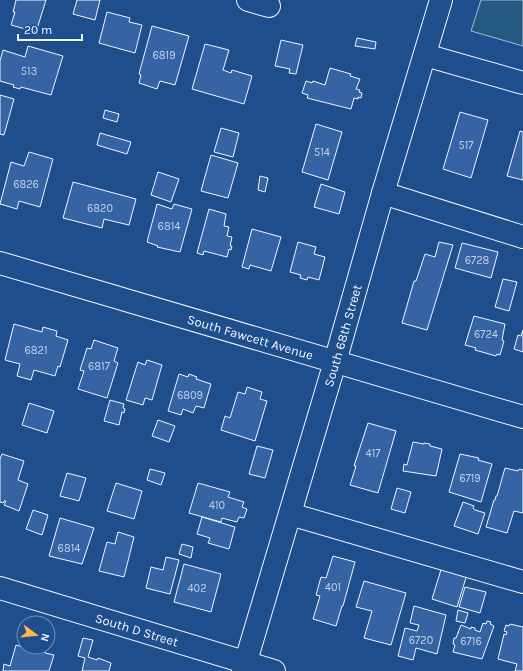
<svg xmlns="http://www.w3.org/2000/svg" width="523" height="671" viewBox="0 0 523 671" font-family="Karla,sans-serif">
  <rect width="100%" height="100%" fill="#1f4e8c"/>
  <path fill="#245a82" stroke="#a8bbd7" d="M481 0H523V46L471 31Z"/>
  <path fill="#3563a3" stroke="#f2f6ff" d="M16 0H46L36 32 11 25 15 12H13Z
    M77 0H100L95 20 73 14Z
    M107 12 130 18 129 22 142 25 135 53 99 43Z
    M152 26 189 36 175 85 160 81 157 89 139 83 141 75 139 74Z
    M357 38 376 42 375 49 355 46Z
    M281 40 303 45 296 74 289 73 290 69 275 66Z
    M205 44 229 50 223 70 231 73 232 70 252 76 244 104 192 89Z
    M28 46 63 56 51 95 21 87 20 89 13 87 14 85 0 81V61L3 50 25 57Z
    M330 68 351 74 350 76 360 79 356 89 360 90 359 92 362 93 361 98 358 97V99L354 98 351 109 307 98 308 95 302 93 306 81 312 83 313 81 325 85Z
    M0 95 14 99 4 135 0 134Z
    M105 110 119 114 117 122 103 118Z
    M460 112 488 120 471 178 443 169Z
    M316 124 342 132 328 180 302 172Z
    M221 128 239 133 233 157 214 152Z
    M520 131 523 132V180L507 176Z
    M100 133 131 142 127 154 97 145Z
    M29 152 53 159 40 207 19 201 17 209 0 204 11 162 24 166Z
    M211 155 238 163 228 198 201 191Z
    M158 172 179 179 171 202 151 195Z
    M260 176 268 178 265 192 258 190Z
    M73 182 136 199 129 225 104 219 102 228 63 218Z
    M321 184 345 192 339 214 314 207Z
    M157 204 172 209 174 204 192 209 180 252 157 247 158 246 147 242Z
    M209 209 226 214 224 226 229 227 227 236 232 237 230 246H232L231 250 229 249 227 257 204 251 203 255 197 253Z
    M252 229 281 237 271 271 250 265 249 269 242 267Z
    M298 242 316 247 314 254 325 257 319 280 308 277 307 280 300 278 301 275 290 272Z
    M439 242 453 245 427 330 402 323 414 281H416L425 254 435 257Z
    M462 243 498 252 491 278 455 268Z
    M503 279 517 282 509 311 495 307Z
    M474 316 505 324 502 340 504 341 500 355 497 354 496 356 475 350 476 348 465 345Z
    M14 324 42 332 43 327 57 331 56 336 68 340 60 367 58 366 55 376 34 370 31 380 17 376 20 364 5 360Z
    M523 330V352L514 349 518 335 521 336Z
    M94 340 118 348 114 361 118 363 107 398 78 389 84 371 80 370 87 348 91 349Z
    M147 360 162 365 152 400 145 398 143 405 126 400 138 362 145 365Z
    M179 374 188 377 189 374 197 377 196 379 211 384 204 408 196 406 193 413 183 409 181 415 168 411Z
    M247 387 262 392 260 399 267 401 255 441 221 430 225 416 230 418 238 392 245 394Z
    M110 400 124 404 123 408 125 409 124 413 122 412 119 425 104 421Z
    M29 403 54 411 47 433 22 425Z
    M158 420 175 426 169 442 152 436Z
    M368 423 396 431 378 493 350 485 356 466H354Z
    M413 442 424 444V443L430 444V446L442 449 436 476 403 471 404 464 407 465Z
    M257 446 273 450 265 478 249 474Z
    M2 454 24 461 18 480 28 484 19 511 4 505 6 501H4L3 503 0 502V459Z
    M460 454 479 458 478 460 492 464 481 502 449 492Z
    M505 468 518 471 519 469 523 470V513L514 511 507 533 486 527 494 500H495L496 496H497Z
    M150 469 165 473 161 485 147 480Z
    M67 473 86 478 79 501 60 496Z
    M116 483 142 491 134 519 107 511Z
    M198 483 230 492 228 497 244 502 242 507 247 509 244 518 239 517 237 522 222 518 221 522 189 513Z
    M397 488 411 492 405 513 391 509Z
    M463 502 474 506 473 508 475 510 485 513 478 534 454 526Z
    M33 510 48 515 42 535 26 529Z
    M202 517 235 527 229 549 208 543 210 538 197 534Z
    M60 518 94 528 82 564 49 556Z
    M118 532 134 537 124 577 99 571 107 542 115 544Z
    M182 544 193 547 191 558 179 554Z
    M333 556 355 562 343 606H342L336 626 313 619 320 596 316 595 321 577 326 578Z
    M166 557 179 560 170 594 146 588 151 567 163 570Z
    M443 563 468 571 457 607 432 599Z
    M184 564 221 574 211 612 174 602Z
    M364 581 406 593 391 645 364 638 372 611 356 607Z
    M465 587 486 592 480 613 459 607Z
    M414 606 446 615 437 654 416 648 413 660 398 656 405 628 417 631 419 625 410 623Z
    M458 610 468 613 465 623 456 621Z
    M487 621 491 622 490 624 494 626 482 659 453 652 455 645 453 644 454 638H456L461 625 471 629V627L475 628V630L480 632 483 623 486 624Z
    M510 624 523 627V671H515L517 664 498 659 504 634 506 635 507 632 504 631 506 625 509 626Z
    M83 638 93 640 88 657 97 660 98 658 111 663 109 671H82L85 658 78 656Z
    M16 645 26 648 47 647 45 653 54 655 49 671H3L4 664 10 666Z"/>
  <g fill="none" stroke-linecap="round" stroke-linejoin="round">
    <defs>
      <g id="minor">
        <path d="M248 0 269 6"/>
        <path d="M425 55 523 83"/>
        <path d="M383 193 523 237"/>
        <path id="s1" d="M0 263 523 417"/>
        <path d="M290 514 523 582"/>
        <path id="s2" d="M0 588 274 671"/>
        <path id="s3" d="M243 671 335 362 383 193 441 0"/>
      </g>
    </defs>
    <use href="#minor" stroke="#f2f6ff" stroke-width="24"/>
    <use href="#minor" stroke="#1f4e8c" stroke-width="22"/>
  </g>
  <g text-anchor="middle" stroke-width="3" stroke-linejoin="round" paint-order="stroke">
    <g font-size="11" fill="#c3d1e8">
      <text x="164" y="59">6819</text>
      <text x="29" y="75">513</text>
      <text x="466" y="149">517</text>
      <text x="322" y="156">514</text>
      <text x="26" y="188">6826</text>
      <text x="100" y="212">6820</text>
      <text x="169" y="230">6814</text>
      <text x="477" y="264">6728</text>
      <text x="486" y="338">6724</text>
      <text x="36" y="354">6821</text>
      <text x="99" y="370">6817</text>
      <text x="190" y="399">6809</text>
      <text x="373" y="457">417</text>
      <text x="470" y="482">6719</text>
      <text x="217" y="509">410</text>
      <text x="69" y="552">6814</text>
      <text x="333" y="591">401</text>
      <text x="197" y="592">402</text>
      <text x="421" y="644">6720</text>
      <text x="471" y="645">6716</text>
    </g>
    <g font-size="13" fill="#f2f6ff" stroke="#1f4e8c">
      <text dy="5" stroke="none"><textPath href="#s3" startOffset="350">South 68th Street</textPath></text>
      <text dy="5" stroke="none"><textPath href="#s1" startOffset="261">South Fawcett Avenue</textPath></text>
      <text dy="5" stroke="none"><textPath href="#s2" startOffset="143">South D Street</textPath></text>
    </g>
  </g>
  <g transform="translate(36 635) rotate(106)"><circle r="19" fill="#1f4e8c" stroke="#7391ba"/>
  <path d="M0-3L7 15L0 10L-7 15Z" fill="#ffb74d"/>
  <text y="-6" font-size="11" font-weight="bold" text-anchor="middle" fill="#f2f6ff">N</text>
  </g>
  <path d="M18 34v6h64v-6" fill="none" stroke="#f2f6ff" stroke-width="2"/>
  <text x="24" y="34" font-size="12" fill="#f2f6ff" stroke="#1f4e8c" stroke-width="3" paint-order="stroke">20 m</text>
</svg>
